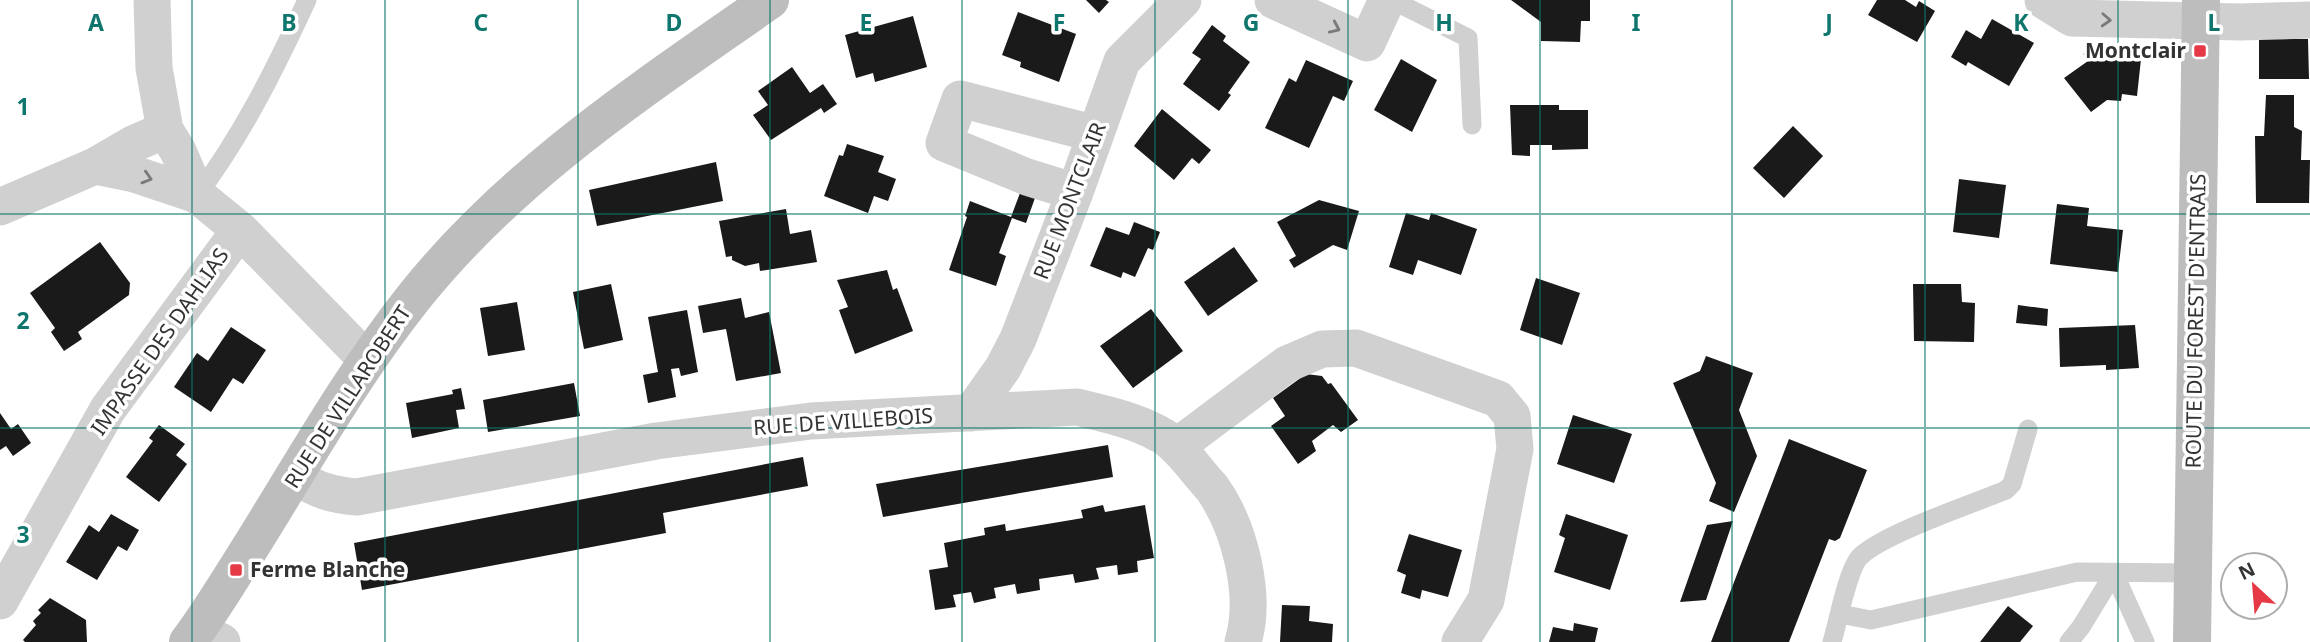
<svg xmlns="http://www.w3.org/2000/svg" width="2310" height="642" viewBox="0 0 2310 642" font-family="'Noto Sans',sans-serif">
  <rect width="100%" height="100%" fill="#fff"/>
  <path fill="#1a1a1a" d="M1086 0H1106L1109 2 1099 13Z
    M1511 0H1590V21H1581L1580 42 1541 41V22Z
    M1877 0H1905L1916 7 1919 1 1935 11 1917 42 1868 15Z
    M1018 12 1076 34 1059 82 1020 67 1021 62 1002 55Z
    M913 16 927 67 875 82 873 73 856 78 845 35Z
    M1992 19 2034 43 2009 86 1968 62 1966 66 1951 57 1966 30 1981 39Z
    M1212 25 1226 36 1223 41 1250 62 1228 93 1231 95 1219 111 1183 84 1201 59 1192 53Z
    M2259 39H2308L2309 79H2259Z
    M2093 46 2114 49 2113 56 2141 59 2137 96 2122 94 2121 101 2107 100 2091 112 2064 78 2088 61 2083 54Z
    M1401 59 1437 80 1412 132 1374 110Z
    M1306 60 1353 81 1344 101 1333 96 1309 148 1265 128 1289 78 1296 82Z
    M792 67 810 93 823 84 837 104 824 113 821 108 771 140 753 115 768 105 758 91Z
    M2266 95H2294V127L2302 131 2301 160H2310L2309 203H2256L2255 136H2264Z
    M1510 105H1559V110H1588V149L1552 150V145H1530V156L1512 155Z
    M1162 109 1211 150 1199 164 1192 158 1174 180 1134 146Z
    M1793 126 1823 156 1784 198 1753 168Z
    M847 144 884 156 878 172 896 179 888 201 874 196 868 213 824 196 839 155 843 156Z
    M716 162 723 201 597 226 589 190Z
    M1959 179 2006 185 1999 238 1953 232Z
    M1020 193 1035 198 1026 223 1012 218 999 253 1006 256 996 286 949 270 967 217 965 216 970 201 1011 217Z
    M1319 200 1359 211 1347 250 1333 245 1294 268 1289 260 1296 256 1277 222Z
    M2057 204 2089 208 2087 226 2123 230 2118 272 2050 264Z
    M786 209 790 234 811 230 817 262 760 271 759 263 745 266 732 260V256L726 257 719 221Z
    M1406 213 1429 220 1431 213 1477 229 1461 275 1418 260 1413 275 1389 267Z
    M1134 222 1160 232 1153 250 1148 248 1135 277 1123 272 1121 278 1090 266 1106 227 1129 235Z
    M100 242 130 283 129 295 78 332 82 339 64 351 51 332 55 328 30 293Z
    M1234 247 1258 281 1208 316 1184 282Z
    M887 270 893 290 897 288 913 331 855 354 839 310 848 307 837 280Z
    M1536 278 1580 293 1562 345 1520 330Z
    M611 284 623 340 584 349 573 292Z
    M1913 284H1961L1962 302 1975 303 1974 342 1914 341Z
    M741 298 745 318 769 312 781 373 736 381 726 329 703 333 698 306Z
    M517 302 525 350 488 356 480 308Z
    M2018 305 2048 309 2047 326 2016 323Z
    M1151 309 1183 351 1133 388 1100 346Z
    M687 310 698 372 681 376 679 368 671 369 676 397 648 403 643 375 658 372 648 317Z
    M2135 325 2139 368 2106 370V365L2060 367 2059 328Z
    M231 327 266 350 243 384 233 378 211 412 174 387 197 353 208 361Z
    M1706 356 1753 373 1739 410 1757 456 1734 512 1709 501 1716 483 1673 383 1700 371Z
    M1306 374 1322 376 1328 384 1331 383 1358 420 1341 432 1333 425 1312 441 1316 451 1298 464 1271 426 1285 416 1273 398Z
    M574 383 580 416 488 432 483 400Z
    M461 388 465 409 456 410 459 428 412 438 406 403 453 394 452 390Z
    M0 413 11 429 18 424 31 443 13 456 6 446 0 450Z
    M1573 415 1632 434 1614 483 1557 464Z
    M159 425 185 444 176 455 187 464 159 502 126 477 153 441 149 438Z
    M1789 439 1867 470 1840 538 1835 541 1829 539 1789 642H1711Z
    M1108 445 1113 477 883 517 876 484Z
    M803 457 808 486 663 513 666 533 362 590 354 543Z
    M1103 505 1105 512 1145 505 1154 558 1137 561 1138 572 1118 575 1117 565 1096 568 1099 579 1075 583 1073 574 1039 579 1040 590 1017 594 1015 584 994 588 996 598 974 603 971 592 953 595 956 607 935 610 929 570 948 567 944 543 985 535 984 528 1005 524 1006 531 1083 518 1081 510Z
    M111 514 139 530 127 551 118 546 97 580 66 562 89 525 99 532Z
    M1566 514 1628 535 1610 590 1554 572 1565 538 1559 535Z
    M1733 521 1706 600 1680 602 1707 525Z
    M1409 534 1462 550 1448 597 1422 590 1420 599 1401 593 1406 575 1397 571Z
    M50 598 86 620 87 642H25L23 640 36 625 33 621 41 613 38 610Z
    M1282 605 1310 606 1309 621 1333 624 1332 642H1280Z
    M2008 606 2033 626 2020 642H1980Z
    M1574 623 1598 628 1595 642H1549L1553 627 1573 631Z"/>
  <g fill="none" stroke-linecap="round" stroke-linejoin="round">
    <path stroke="#d0d0d0" stroke-width="19" d="M1392 0 1468 38 1472 125
      M197 195C242 136 276 67 307 0
      M2114 573 2145 642
      M1840 614 1871 620 2077 572 2193 573
      M1832 642C1838 622 1847 574 1858 559 1876 536 1975 503 2006 490L2012 484 2028 429
      M2069 642 2081 627 2114 573"/>
    <path stroke="#d0d0d0" stroke-width="37" d="M152 0 154 68 165 130 178 151 197 195 240 230 367 360
      M1273 0 1367 43 1387 0
      M2043 0 2072 18 2240 22 2310 20
      M95 166 134 174 197 195
      M1075 192 1027 177 944 143 960 99 1096 134
      M0 207 95 166 133 144 165 130
      M971 413 1003 368 1018 339 1075 192 1122 61 1183 0
      M1176 447 1287 364 1322 349 1356 348 1498 399 1512 416 1515 449 1486 600 1460 642
      M295 477C318 490 331 495 357 497L656 441 811 421 1077 407C1105 414 1134 420 1159 434 1172 440 1182 453 1191 463 1198 472 1205 480 1212 488 1240 527 1257 596 1243 642
      M0 601 108 409 240 230
      M198 630 222 642"/>
    <path stroke="#bdbdbd" stroke-width="38" d="M188 642C207 617 224 589 241 562 297 474 348 380 414 297 513 173 642 90 770 0
      M2192 642 2201 0"/>
  </g>
  <defs><path id="oneway-chevron" d="M-2-3.5L2.5 0L-2 3.5" fill="none" stroke-width="1.6" stroke-linecap="round" stroke-linejoin="round" transform="scale(1.75)"/></defs>
  <g stroke="#7a7a7a">
    <use href="#oneway-chevron" transform="translate(2106 20) rotate(3)"/>
    <use href="#oneway-chevron" transform="translate(1335 28) rotate(24)"/>
    <use href="#oneway-chevron" transform="translate(147 178) rotate(17)"/>
  </g>
  <path fill="none" stroke="#0f766e" stroke-width="2" stroke-opacity="0.55" d="M192 0V642M385 0V642M578 0V642M770 0V642M962 0V642M1155 0V642M1348 0V642M1540 0V642M1732 0V642M1925 0V642M2118 0V642M0 214H2310M0 428H2310"/>
  <g fill="#e63946" stroke="#fff" stroke-width="2.5">
    <rect x="2193" y="44" width="14" height="14" rx="3.5"/>
    <rect x="229" y="563" width="14" height="14" rx="3.5"/>
  </g>
  <g text-anchor="middle" stroke-width="7" stroke-linejoin="round" paint-order="stroke">
    <g font-size="21" font-weight="bold" fill="#333" stroke="#fff" text-anchor="end">
      <text x="2186" y="58">Montclair</text>
      <text x="250" y="577" text-anchor="start">Ferme Blanche</text>
    </g>
    <g font-size="21" fill="#333" stroke="#fff">
      <text transform="translate(1070 201) rotate(-69)" y="7">RUE MONTCLAIR</text>
      <text transform="translate(2196 321) rotate(-89)" y="7">ROUTE DU FOREST D'ENTRAIS</text>
      <text transform="translate(160 342) rotate(-55)" y="7">IMPASSE DES DAHLIAS</text>
      <text transform="translate(348 397) rotate(-57)" y="7">RUE DE VILLAROBERT</text>
      <text transform="translate(843 422) rotate(-4)" y="7">RUE DE VILLEBOIS</text>
    </g>
  </g>
  <g font-size="23" text-anchor="middle" font-weight="bold" fill="#0f766e" stroke="#fff" stroke-width="7" stroke-linejoin="round" paint-order="stroke">
    <text x="96" y="31">A</text>
    <text x="289" y="31">B</text>
    <text x="481" y="31">C</text>
    <text x="674" y="31">D</text>
    <text x="866" y="31">E</text>
    <text x="1059" y="31">F</text>
    <text x="1251" y="31">G</text>
    <text x="1444" y="31">H</text>
    <text x="1636" y="31">I</text>
    <text x="1829" y="31">J</text>
    <text x="2021" y="31">K</text>
    <text x="2214" y="31">L</text>
    <text x="23" y="115">1</text>
    <text x="23" y="329">2</text>
    <text x="23" y="543">3</text>
  </g>
  <g transform="translate(2254 586) rotate(334)"><circle r="33" fill="#ffffff" stroke="#adadad" stroke-width="2"/>
  <path d="M0-5L12 26L0 18L-12 26Z" fill="#e63946"/>
  <text y="-10" font-size="19" font-weight="bold" text-anchor="middle" fill="#333333">N</text>
  </g>
</svg>
